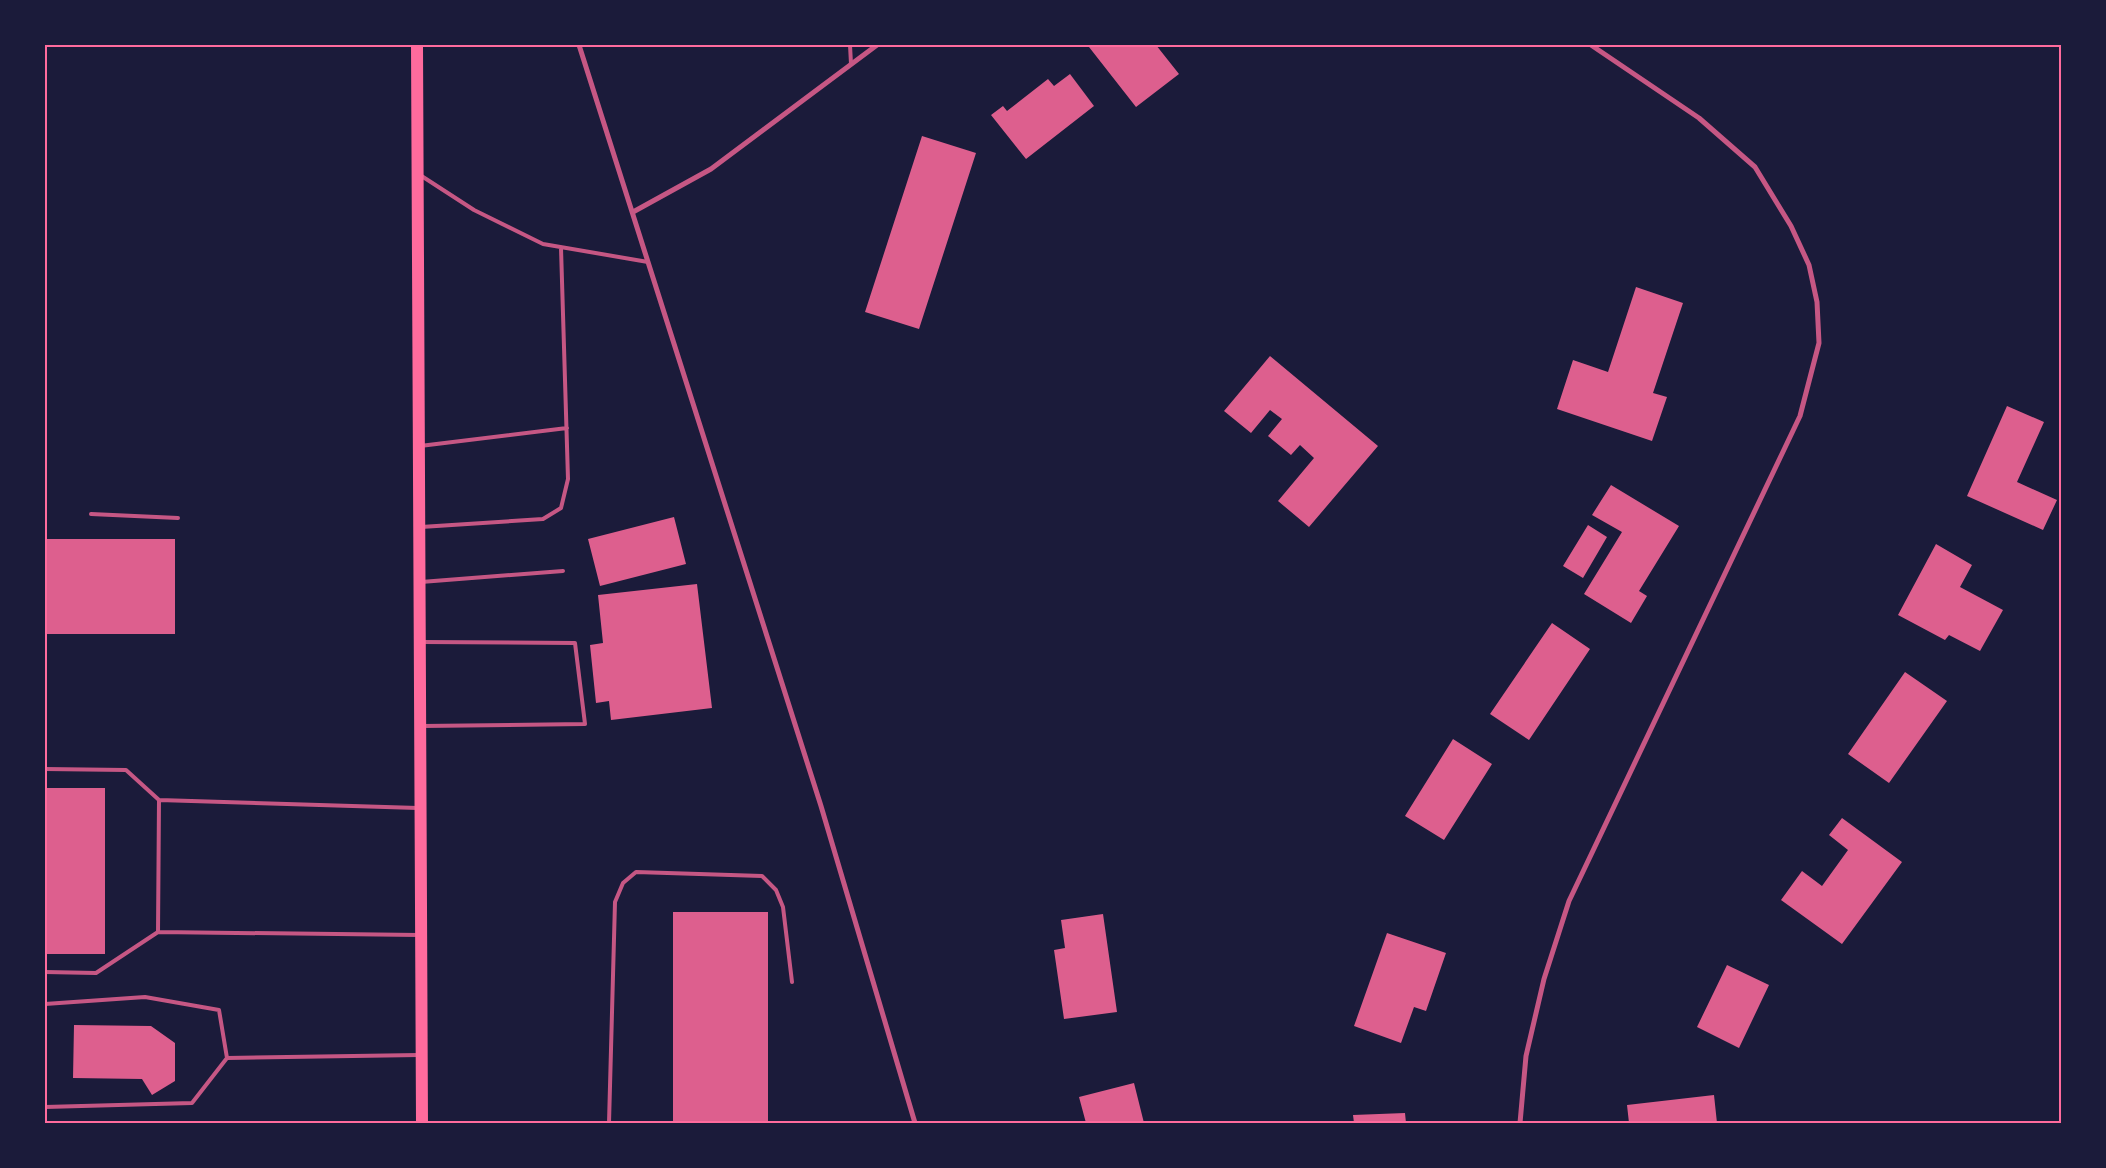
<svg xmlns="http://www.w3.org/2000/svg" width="2106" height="1168" viewBox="0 0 2106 1168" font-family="Barlow,sans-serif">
  <rect width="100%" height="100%" fill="#1b1b3a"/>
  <path fill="#dd5f8e" d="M1091 45H1156L1179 74 1136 107 1089 47Z
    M1070 74 1094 106 1026 159 991 115 1003 106 1007 111 1048 79 1054 86Z
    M922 136 976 153 919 329 865 312Z
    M1636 287 1683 303 1653 393 1667 397 1652 441 1557 409 1573 360 1608 372Z
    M1270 356 1378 446 1309 527 1278 501 1314 458 1300 445 1291 455 1268 436 1282 419 1270 410 1251 433 1224 411Z
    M2007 406 2044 422 2017 482 2057 500 2043 530 1967 496Z
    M1611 485 1679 526 1639 591 1647 596 1631 623 1584 594 1622 532 1592 515Z
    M674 517 686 564 600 586 588 539Z
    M1588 525 1607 537 1583 578 1563 566Z
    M45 539H175V634H45Z
    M1936 544 1972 565 1960 587 2003 610 1980 651 1949 635 1945 640 1898 615Z
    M697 584 712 708 611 720 609 701 596 703 590 645 603 643 598 595Z
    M1552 623 1590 649 1529 740 1490 714Z
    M1905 672 1947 701 1889 783 1848 754Z
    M1453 739 1492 764 1444 840 1405 816Z
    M45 788H105V954H45Z
    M1842 818 1902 862 1842 944 1781 900 1802 871 1822 886 1848 850 1829 835Z
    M673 912H768V1122H673Z
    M1103 914 1117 1012 1064 1019 1054 950 1065 948 1061 920Z
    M1387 933 1446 953 1426 1011 1414 1007 1401 1043 1354 1026Z
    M1727 965 1769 985 1739 1048 1697 1027Z
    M74 1025 151 1026 175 1043V1081L152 1095 142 1079 73 1078Z
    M1134 1083 1144 1123H1086L1079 1097Z
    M1714 1095 1717 1123H1629L1627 1105Z
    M1405 1113 1406 1123H1354L1353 1115Z"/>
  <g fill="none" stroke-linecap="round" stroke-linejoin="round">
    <path stroke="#c65784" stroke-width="4" d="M850 45 851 64
      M420 175 474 210 543 244 648 262
      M420 446 567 428
      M91 514 178 518
      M421 527 543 519 561 508 568 479 561 248
      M421 582 563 571
      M421 642 575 643 585 724 422 726
      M45 769 126 770 159 800
      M418 808 159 800 158 932 419 935
      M45 972 96 973 158 932
      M45 1004 145 997 219 1010 227 1058 192 1103 45 1107
      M227 1058 419 1055
      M609 1123 615 902 623 883 636 872 762 876 776 890 783 907 792 982"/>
    <path stroke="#c65784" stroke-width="5" d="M579 45 821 806 915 1123
      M633 212 711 169 877 45
      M1520 1123 1526 1056 1544 979 1569 901 1800 416 1819 343 1817 302 1809 265 1791 226 1755 167 1699 118 1591 45"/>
    <path stroke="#ff6b9d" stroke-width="12" d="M417 45 422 1123"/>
  </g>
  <rect width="2106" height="1168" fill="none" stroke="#1b1b3a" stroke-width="92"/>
  <rect x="46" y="46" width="2014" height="1076" fill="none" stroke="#ff6b9d" stroke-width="2"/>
</svg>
